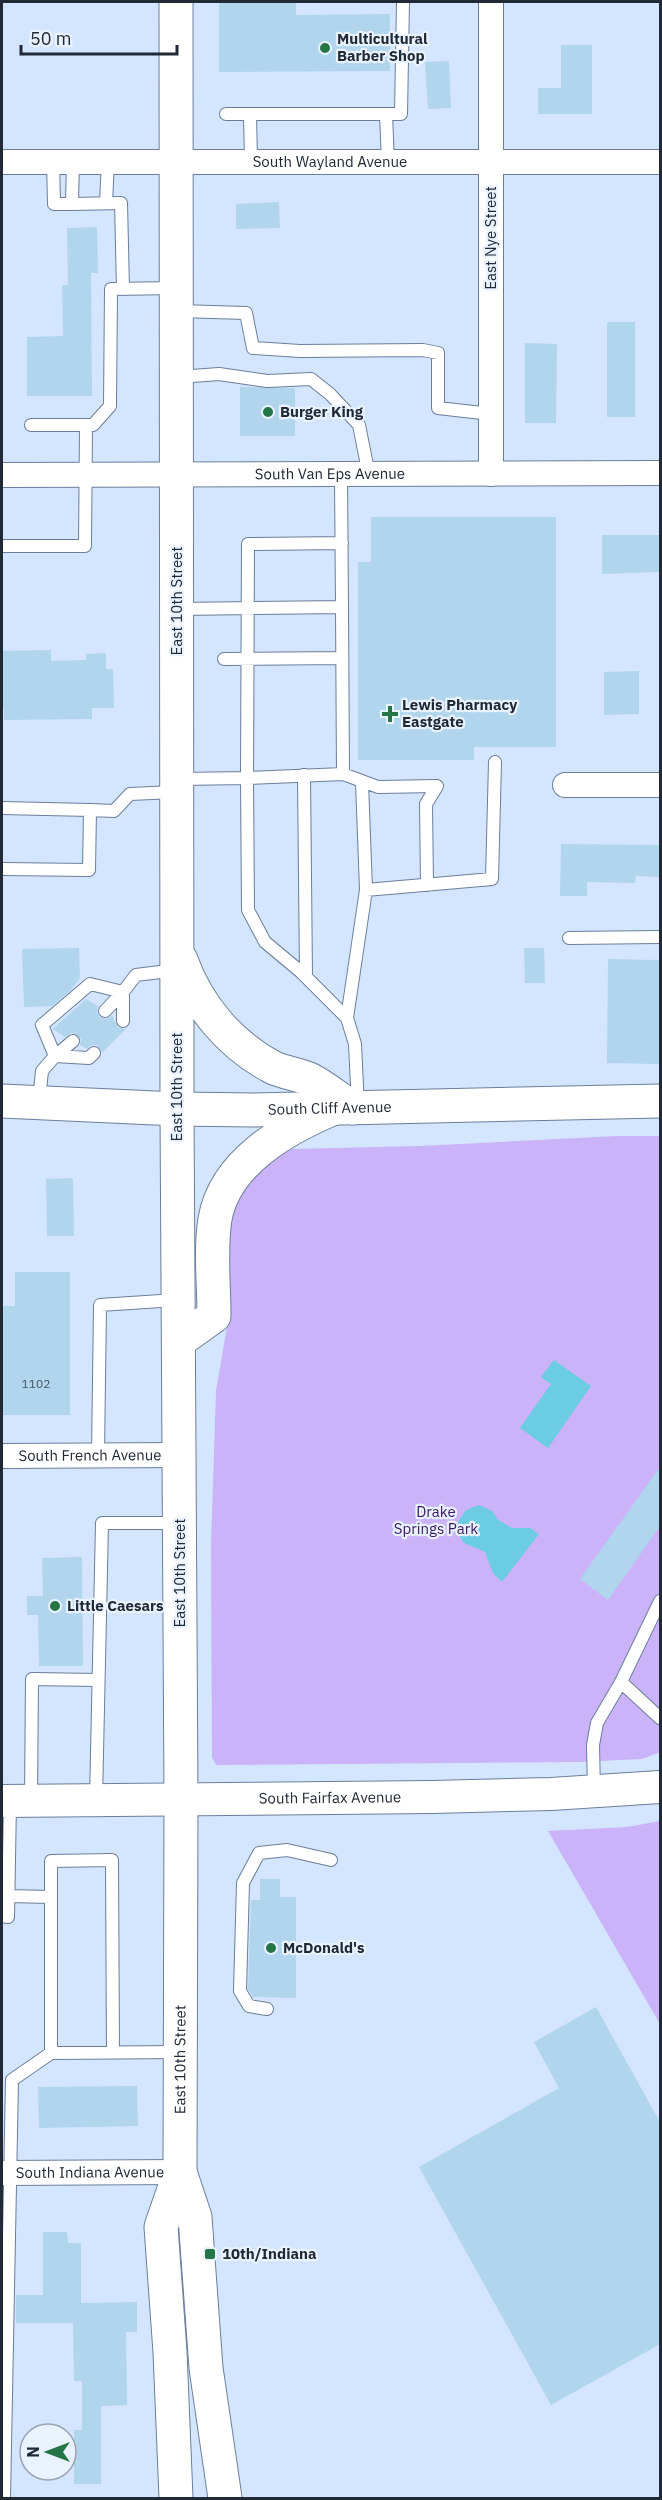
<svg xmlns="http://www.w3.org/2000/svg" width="662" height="2500" viewBox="0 0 662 2500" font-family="'IBM Plex Sans',sans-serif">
  <rect width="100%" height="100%" fill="#d4e5ff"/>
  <path fill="#cab3f8" d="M617 1136H660V1752L642 1759 577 1762 216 1765 212 1757 211 1545 216 1391 228 1321V1227L239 1190 269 1158 293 1149 420 1146Z
    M660 1821V2024L548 1831 627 1827Z"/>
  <path fill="#6bcce4" d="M554 1360 591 1386 548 1448 520 1428 551 1384 541 1377Z
    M479 1505 492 1511 498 1520 512 1528H530L539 1534 502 1582 493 1573 485 1552 464 1543 458 1534V1522L466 1510Z"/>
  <path fill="#b1d5ec" d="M219 2H296V15L390 14V71L219 72Z
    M561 45H592V114H538V88H561Z
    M449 61 451 108 428 109 425 62Z
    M279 202 280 228 236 229V204Z
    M97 227 98 273H91L92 396H27V337L63 336 62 285H68L67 228Z
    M607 322H635V417H607Z
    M525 343 557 344 556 423H525Z
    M240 387 295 388V436H240Z
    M371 517H556V747H474V760H358V562H371Z
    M602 535H660V572L602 574Z
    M51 650V661L86 660V654L106 653V669H113L114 708H92V719L4 720V708H2V651Z
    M639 671V714L604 715V672Z
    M561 844 660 845V877L636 876 635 883 587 882V896H560Z
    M79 948 80 978 71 990 52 1006 24 1007 22 949Z
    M524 948H544L545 983H525Z
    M608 959 660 960V1064L607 1063Z
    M86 999 98 1006 97 1013 100 1017 107 1019 112 1015 118 1028 126 1029 102 1053 97 1045H91L87 1049 80 1045 81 1039 76 1034 71 1033 65 1037 53 1029Z
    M73 1178 74 1236H47L46 1179Z
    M15 1272H70V1415H2V1306H15Z
    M660 1467V1526L608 1600 580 1579Z
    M82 1557 83 1666H39L38 1615H27V1596H43L42 1558Z
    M260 1879H280V1897H296V1998L253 1997 248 1989 251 1900H260Z
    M596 2007 660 2122V2344L551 2405 419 2167 559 2088 534 2042Z
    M137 2086 138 2126 39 2128 38 2087Z
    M43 2232H67L68 2243H81V2303L137 2302V2332H126L127 2405 101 2406V2484H74V2430H82V2381H74L73 2323H16V2295H43Z"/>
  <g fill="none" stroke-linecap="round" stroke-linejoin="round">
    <defs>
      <path id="service" d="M226 114H401L403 2
        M250 114 251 161
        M386 114 388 162
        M53 161 54 204H72
        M73 161 72 204 121 203 123 289
        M106 203 108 161
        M178 311 246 313 253 348 300 351 423 350 438 353V408L491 414
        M178 377 219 374 267 381 311 379 330 394 359 425 369 475
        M31 425H93L110 406 111 289 176 288
        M342 543 248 544 247 778 343 774 378 787 437 786
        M2 546H85L86 425
        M342 607 343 774
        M178 609 342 607 341 475
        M224 659 342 658
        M304 775 306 977
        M179 779 247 778 248 910 265 942 301 972 347 1018 355 1044 358 1107
        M2 808 90 810 89 870 2 869
        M90 810 114 811 130 794 175 792
        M427 885 426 804 437 786
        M366 890 492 879 495 762
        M569 938 660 937
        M123 992V1021
        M105 1011 123 992
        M347 1018 366 890 362 782
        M55 1056 89 1058 94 1053
        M55 1056 73 1041
        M39 1100 42 1071 55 1056 42 1025 90 984 123 992 136 975 176 970
        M98 1455 100 1305 176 1300
        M621 1682 660 1718
        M594 1791 593 1745 597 1723 621 1682 660 1601
        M31 1799 32 1679 98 1680
        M96 1800 102 1523H179
        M8 1896 51 1897
        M2 1916 8 1917 10 1802
        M267 2009 249 2006 240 1991 243 1883 259 1853 287 1850 331 1860
        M113 2052 112 1860 51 1861V2053L178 2052
        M4 2498 12 2080 51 2053"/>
      <g id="minor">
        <path id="s1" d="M2 162H660"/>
        <path d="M491 474V2"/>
        <path id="s2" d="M2 475 660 473"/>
        <path d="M565 785H660"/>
        <path id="s3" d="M2 1456 180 1455"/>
        <path id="s4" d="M2 2173 180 2172"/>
      </g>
      <g id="tertiary">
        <path id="s5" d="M2 1801 433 1797 551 1794 660 1787"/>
      </g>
      <g id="secondary">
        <path id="s6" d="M2 1101 177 1109 253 1110 660 1101"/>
      </g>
      <g id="primary">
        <path d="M181 960C197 1005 229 1044 272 1067 284 1073 299 1074 311 1080 326 1088 339 1099 353 1108"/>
        <path d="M179 1341 214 1316C214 1284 210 1250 215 1219 225 1162 285 1129 332 1109"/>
        <path d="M180 2172 195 2217 206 2368 225 2498"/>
        <path id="s7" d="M176 2498 170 2352 161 2227 180 2172 181 1799 177 1109 176 2"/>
      </g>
    </defs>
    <use href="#service" stroke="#6a7e9b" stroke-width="14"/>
    <use href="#minor" stroke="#6a7e9b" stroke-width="26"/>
    <use href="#tertiary" stroke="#6a7e9b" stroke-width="34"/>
    <use href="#secondary" stroke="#6a7e9b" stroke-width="35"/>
    <use href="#primary" stroke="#6a7e9b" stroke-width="35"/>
    <use href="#service" stroke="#fff" stroke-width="12"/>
    <use href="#minor" stroke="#fff" stroke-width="24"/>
    <use href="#tertiary" stroke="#fff" stroke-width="32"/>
    <use href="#secondary" stroke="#fff" stroke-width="33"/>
    <use href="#primary" stroke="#fff" stroke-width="33"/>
  </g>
  <g fill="#257546" stroke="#e9f2ff" stroke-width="2">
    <circle cx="325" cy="48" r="6"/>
    <circle cx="268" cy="412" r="6"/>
    <path d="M387 705h6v6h6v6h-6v6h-6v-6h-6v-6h6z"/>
    <circle cx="55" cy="1606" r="6"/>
    <circle cx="271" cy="1948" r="6"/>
    <rect x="204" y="2248" width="12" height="12" rx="3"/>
  </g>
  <g text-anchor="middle" stroke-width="4.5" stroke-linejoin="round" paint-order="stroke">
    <g font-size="12" fill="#455462">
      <text x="36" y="1388">1102</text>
    </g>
    <g font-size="15" font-weight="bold" fill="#212934" stroke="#e9f2ff" text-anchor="start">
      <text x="337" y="44">Multicultural<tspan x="337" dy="17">Barber Shop</tspan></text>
      <text x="280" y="417">Burger King</text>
      <text x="402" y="710">Lewis Pharmacy<tspan x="402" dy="17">Eastgate</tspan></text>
      <text x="67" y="1611">Little Caesars</text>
      <text x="283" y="1953">McDonald's</text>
      <text x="222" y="2259">10th/Indiana</text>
    </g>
    <g font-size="15" fill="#212934" stroke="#e9f2ff">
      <text dy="5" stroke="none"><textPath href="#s1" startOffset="328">South Wayland Avenue</textPath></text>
      <text transform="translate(491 238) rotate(-90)" y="5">East Nye Street</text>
      <text dy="5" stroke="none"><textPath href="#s2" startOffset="328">South Van Eps Avenue</textPath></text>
      <text transform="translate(177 601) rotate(-90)" y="5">East 10th Street</text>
      <text transform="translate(177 1087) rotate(-90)" y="5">East 10th Street</text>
      <text dy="5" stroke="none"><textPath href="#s6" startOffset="328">South Cliff Avenue</textPath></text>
      <text dy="5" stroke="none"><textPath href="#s3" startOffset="88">South French Avenue</textPath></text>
      <text transform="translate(180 1573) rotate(-90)" y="5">East 10th Street</text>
      <text dy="5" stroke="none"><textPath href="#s5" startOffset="328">South Fairfax Avenue</textPath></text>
      <text dy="5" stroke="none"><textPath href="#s7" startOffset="442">East 10th Street</textPath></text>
      <text dy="5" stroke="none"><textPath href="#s4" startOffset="88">South Indiana Avenue</textPath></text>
    </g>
    <g font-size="15" fill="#3a1764" stroke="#e9f2ff">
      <text x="436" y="1517">Drake<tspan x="436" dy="17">Springs Park</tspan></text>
    </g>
  </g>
  <rect width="662" height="2500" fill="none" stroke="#212934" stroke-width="6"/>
  <g transform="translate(48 2452) rotate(270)"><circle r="28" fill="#e9f2ff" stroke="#99a2ae" stroke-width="1.5"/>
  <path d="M0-4.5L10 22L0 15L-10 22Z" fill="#257546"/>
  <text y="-9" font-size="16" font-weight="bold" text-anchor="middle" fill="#212934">N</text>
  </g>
  <path d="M21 45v9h156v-9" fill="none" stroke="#212934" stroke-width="3"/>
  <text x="30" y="45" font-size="18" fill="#212934" stroke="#e9f2ff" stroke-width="4.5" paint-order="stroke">50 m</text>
</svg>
